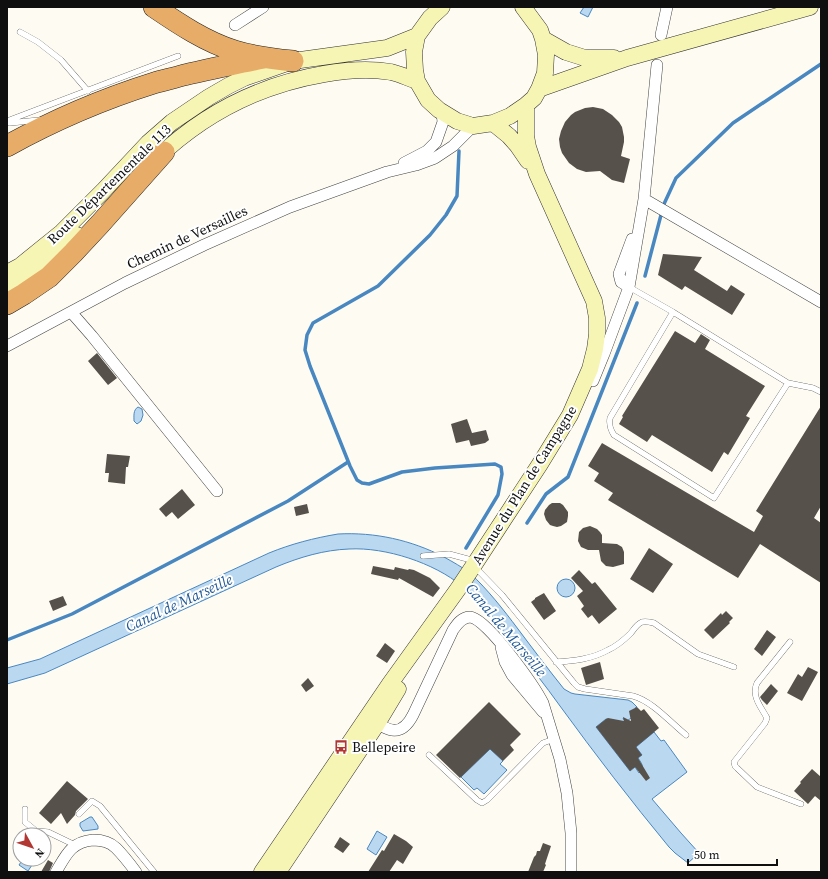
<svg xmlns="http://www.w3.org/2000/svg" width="828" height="879" viewBox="0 0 828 879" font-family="'Source Serif 4',serif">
  <rect width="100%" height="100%" fill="#fefcf2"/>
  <path fill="#bbd8f1" stroke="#4987c1" d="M584 7H593L588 17 580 13Z
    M138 407 142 409 143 415 141 421 137 424 134 421C134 416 133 410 138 407Z
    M338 534C375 532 411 540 444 557 453 562 462 567 470 573 488 590 503 609 518 629 533 649 548 669 564 689L571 693 575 694 628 700 632 702 637 707 635 708 639 712 627 721 625 719 623 718 624 720 626 723 606 719 596 727 630 771 635 767 639 773C645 767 642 764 638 758L642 755 636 747 654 732 661 741 664 740 687 772 652 799 681 833 699 853 688 863 675 853 669 847C631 801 595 754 560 706 545 685 529 665 514 645 498 624 483 603 462 586 434 563 386 547 349 549 324 550 300 557 276 567L45 673 7 684V668L40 659 269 553C291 544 314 538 338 534Z
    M557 588a9 9 0 1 1 18 0a9 9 0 1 1-18 0Z
    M490 749 503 761 500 764 507 770 484 794 477 788 474 790 461 777Z
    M90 817H92L98 826V829L83 831 80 826V823Z
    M377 831 387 837 376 855 367 849Z
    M23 859H36L28 871 19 865Z"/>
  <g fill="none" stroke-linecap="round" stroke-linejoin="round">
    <path stroke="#4987c1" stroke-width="3.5" d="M459 151 457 196 446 215 430 235 378 286 313 323 307 335 305 350 310 366 350 466 357 480 362 483 369 484 402 472 435 468 495 464 501 467 502 474 498 495 466 548
      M664 204 676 178 733 123 821 64
      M645 276 661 215
      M527 523 546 494 568 477 637 303
      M7 640 72 614 288 501 348 462"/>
  </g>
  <path fill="#57514c" d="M593 107 603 109 612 115 619 122 622 127 624 137V142L621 156 630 159 624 183 612 180 600 171 586 172 577 169 569 163 562 153 560 147 559 139 561 131 565 122 571 115 575 112 585 108Z
    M663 254 702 257 694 270 727 291 731 285 745 294 732 315 685 286 682 290 658 275Z
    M675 331 695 343 701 334 710 340 705 349 765 386 746 416 750 418 728 455 724 452 712 472 652 435 647 442 619 424 623 417 622 416Z
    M97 353 117 378 108 385 88 361Z
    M821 406V506L814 518 821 523V583L760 544 738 578 608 500 613 493 594 481 599 473 588 466 602 443 754 532 763 516 756 511Z
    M467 419 472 433 486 430 489 440 485 443 471 446 469 440 456 443 451 424Z
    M107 454 130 456 128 467H126L125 484 108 482 109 473H105Z
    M182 489 195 505 178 519 172 512 166 517 159 509Z
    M552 503H560L563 505 568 512V516L567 522 561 526 557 527 553 526 550 525 546 520 544 514 545 510 549 505Z
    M307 504 309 513 296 516 294 507Z
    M590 526 597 529 600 532 602 535V543L617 544 622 547 624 552V564L613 567 606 566 601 561 599 550H588L581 547 578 541 579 532 583 528Z
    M649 548 673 564 653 593 630 579Z
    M373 566 394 570 395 567 408 570 409 569 414 570 430 578 440 588 433 597 399 578 398 580 371 574Z
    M579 570 592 584 595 582 617 609 599 624 592 615 588 618 581 609 584 606 577 596 583 591 571 578Z
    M544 593 556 611 544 620 531 602 535 599V598Z
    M63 596 67 605 53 611 49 601Z
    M726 611 733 618 729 622 730 623 713 639 704 630 721 613 722 615Z
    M767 630 776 637 762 656 754 649Z
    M385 643 395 651 387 663 376 656Z
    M600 662 604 679 586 685 581 668Z
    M808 667 818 672 802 701 787 693 798 674 802 677Z
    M308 678 314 686 306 692 301 685Z
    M771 684 778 691 767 705 762 700 760 697Z
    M489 702 521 734 510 745 514 750 503 761 490 749 460 778 436 755Z
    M637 707 641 711 644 709 659 728 636 747 642 755 638 758 650 778 646 781 635 767 630 771 596 727 606 719 608 718 624 721 623 717 631 721 629 711Z
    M812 769 821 777V801L815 796 808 804 794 791 801 783 800 782Z
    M67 781 88 799 76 811 75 815 67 824 61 813 51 824 39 813Z
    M394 834 406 841 413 847 403 864 397 860 389 872H368L382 850 384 851Z
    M340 837 350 844 343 853 334 847Z
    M543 843 551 846 545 864 546 865 543 872H528L534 857 536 855 537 851H540Z
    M48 860 53 863 49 872H41Z"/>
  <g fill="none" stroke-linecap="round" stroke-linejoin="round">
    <defs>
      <path id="service" d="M20 32 38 42 61 60 88 91
        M7 121 178 56
        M9 123 40 120
        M629 287 673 312 788 383 813 388 821 392
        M673 312 610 418C609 425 610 429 614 435L714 498 788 383
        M423 556 449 554 475 561
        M474 566 502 595 574 683 578 687 585 689 633 696C652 701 670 722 686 735
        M790 642 757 683C751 696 761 707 767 718L765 723 734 762 735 766 737 768 757 787 801 804
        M556 662C574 661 592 659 608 650 617 646 624 640 631 633 634 629 637 624 642 622 646 621 650 622 654 623L698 654 734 667
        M429 755 477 800 482 803 487 800 543 743 554 739
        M25 809V822L36 831 48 832 75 845
        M79 814 92 801 100 806 154 872"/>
      <path id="minor" d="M235 25 263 7
        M661 35 667 7
        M404 163 427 151 436 142 443 122 442 112
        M644 199 821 302
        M629 287 621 282 619 274 632 239
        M71 312 92 336 217 491
        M7 346 125 283 204 245 290 207 387 172 416 165 435 158 453 146 473 126
        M593 381 604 354 629 287 644 199 657 65
        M501 647 505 662 512 675 543 712
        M371 720C389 731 401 738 413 715L453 630C457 624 462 617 470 617 487 618 535 687 543 703L560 759 567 793 571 833V872
        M56 872C66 855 71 842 93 840 102 840 110 842 116 848 123 855 130 864 136 872"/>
      <path id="secondary" d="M442 7 430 18 417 36 414 52 415 70 417 81 428 100 439 110 457 121 473 126 493 123 510 116 526 105 534 98 539 89 545 73 546 55 543 39 540 30 523 7
        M543 39 566 52 585 58H614
        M539 89 627 58 810 7
        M493 123 509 136 517 145 528 161
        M156 159C204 113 259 85 324 74 346 70 368 68 391 72 400 74 408 78 417 81
        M7 273 20 266 62 232 103 191 148 143 172 122 209 97 228 86 244 78 293 61 387 48 417 36
        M7 287 27 276 60 251 77 235
        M262 872 389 685 458 589 474 565 540 464 570 415 590 369 595 349 597 334V318L594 301 537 174 528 147 526 136V105
        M278 872 377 724 398 689"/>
      <path id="motorway" d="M154 7C179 24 206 42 235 51 254 57 273 59 293 61
        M7 146C54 120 103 99 154 83 164 80 174 78 184 75 211 69 237 63 264 58
        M7 304 24 294 49 277 73 253 100 224 164 152"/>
    </defs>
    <use href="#service" stroke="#424242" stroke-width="6"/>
    <use href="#minor" stroke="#424242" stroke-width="12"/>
    <use href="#secondary" stroke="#313131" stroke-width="17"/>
    <use href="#motorway" stroke="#202020" stroke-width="22"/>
    <use href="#service" stroke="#fff" stroke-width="5.5"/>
    <use href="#minor" stroke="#fff" stroke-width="11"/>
    <use href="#secondary" stroke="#f7f5b3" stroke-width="16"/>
    <use href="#motorway" stroke="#e7ac67" stroke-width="21"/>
  </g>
  <defs>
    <symbol id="bus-bare" viewBox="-9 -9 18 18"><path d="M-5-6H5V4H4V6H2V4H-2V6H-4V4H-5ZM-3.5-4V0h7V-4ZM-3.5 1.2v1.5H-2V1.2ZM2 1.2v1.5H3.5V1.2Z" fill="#b23733" stroke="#fff" stroke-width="2.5" paint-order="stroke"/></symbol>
  </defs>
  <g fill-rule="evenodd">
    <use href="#bus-bare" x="331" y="737" width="20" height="20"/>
  </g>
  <g text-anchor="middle" stroke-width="4" stroke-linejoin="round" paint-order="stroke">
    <g font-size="14" fill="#0f0f0f" stroke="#fff">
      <text transform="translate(109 184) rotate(-44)" y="5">Route Départementale 113</text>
      <text transform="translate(187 237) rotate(-25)" y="5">Chemin de Versailles</text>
      <text transform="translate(524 485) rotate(-58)" y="5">Avenue du Plan de Campagne</text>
    </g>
    <g font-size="14" fill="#0f0f0f" stroke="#fff" text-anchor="start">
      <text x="352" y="752">Bellepeire</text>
    </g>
    <g font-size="15" font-style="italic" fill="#235a96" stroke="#fff">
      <text transform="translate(179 603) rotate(-25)" y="5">Canal de Marseille</text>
      <text transform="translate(506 630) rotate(50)" y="5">Canal de Marseille</text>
    </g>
  </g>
  <rect width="828" height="879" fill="none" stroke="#0f0f0f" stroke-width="16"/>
  <g transform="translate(32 847) rotate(130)"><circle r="19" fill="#ffffff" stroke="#9f9f9f"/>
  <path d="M0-3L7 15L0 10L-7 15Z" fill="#b23733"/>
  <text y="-6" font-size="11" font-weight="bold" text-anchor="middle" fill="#0f0f0f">N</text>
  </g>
  <path d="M688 859v6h89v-6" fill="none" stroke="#0f0f0f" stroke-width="2"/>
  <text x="694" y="859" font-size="12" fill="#0f0f0f" stroke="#ffffff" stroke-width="3" paint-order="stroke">50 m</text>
</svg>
